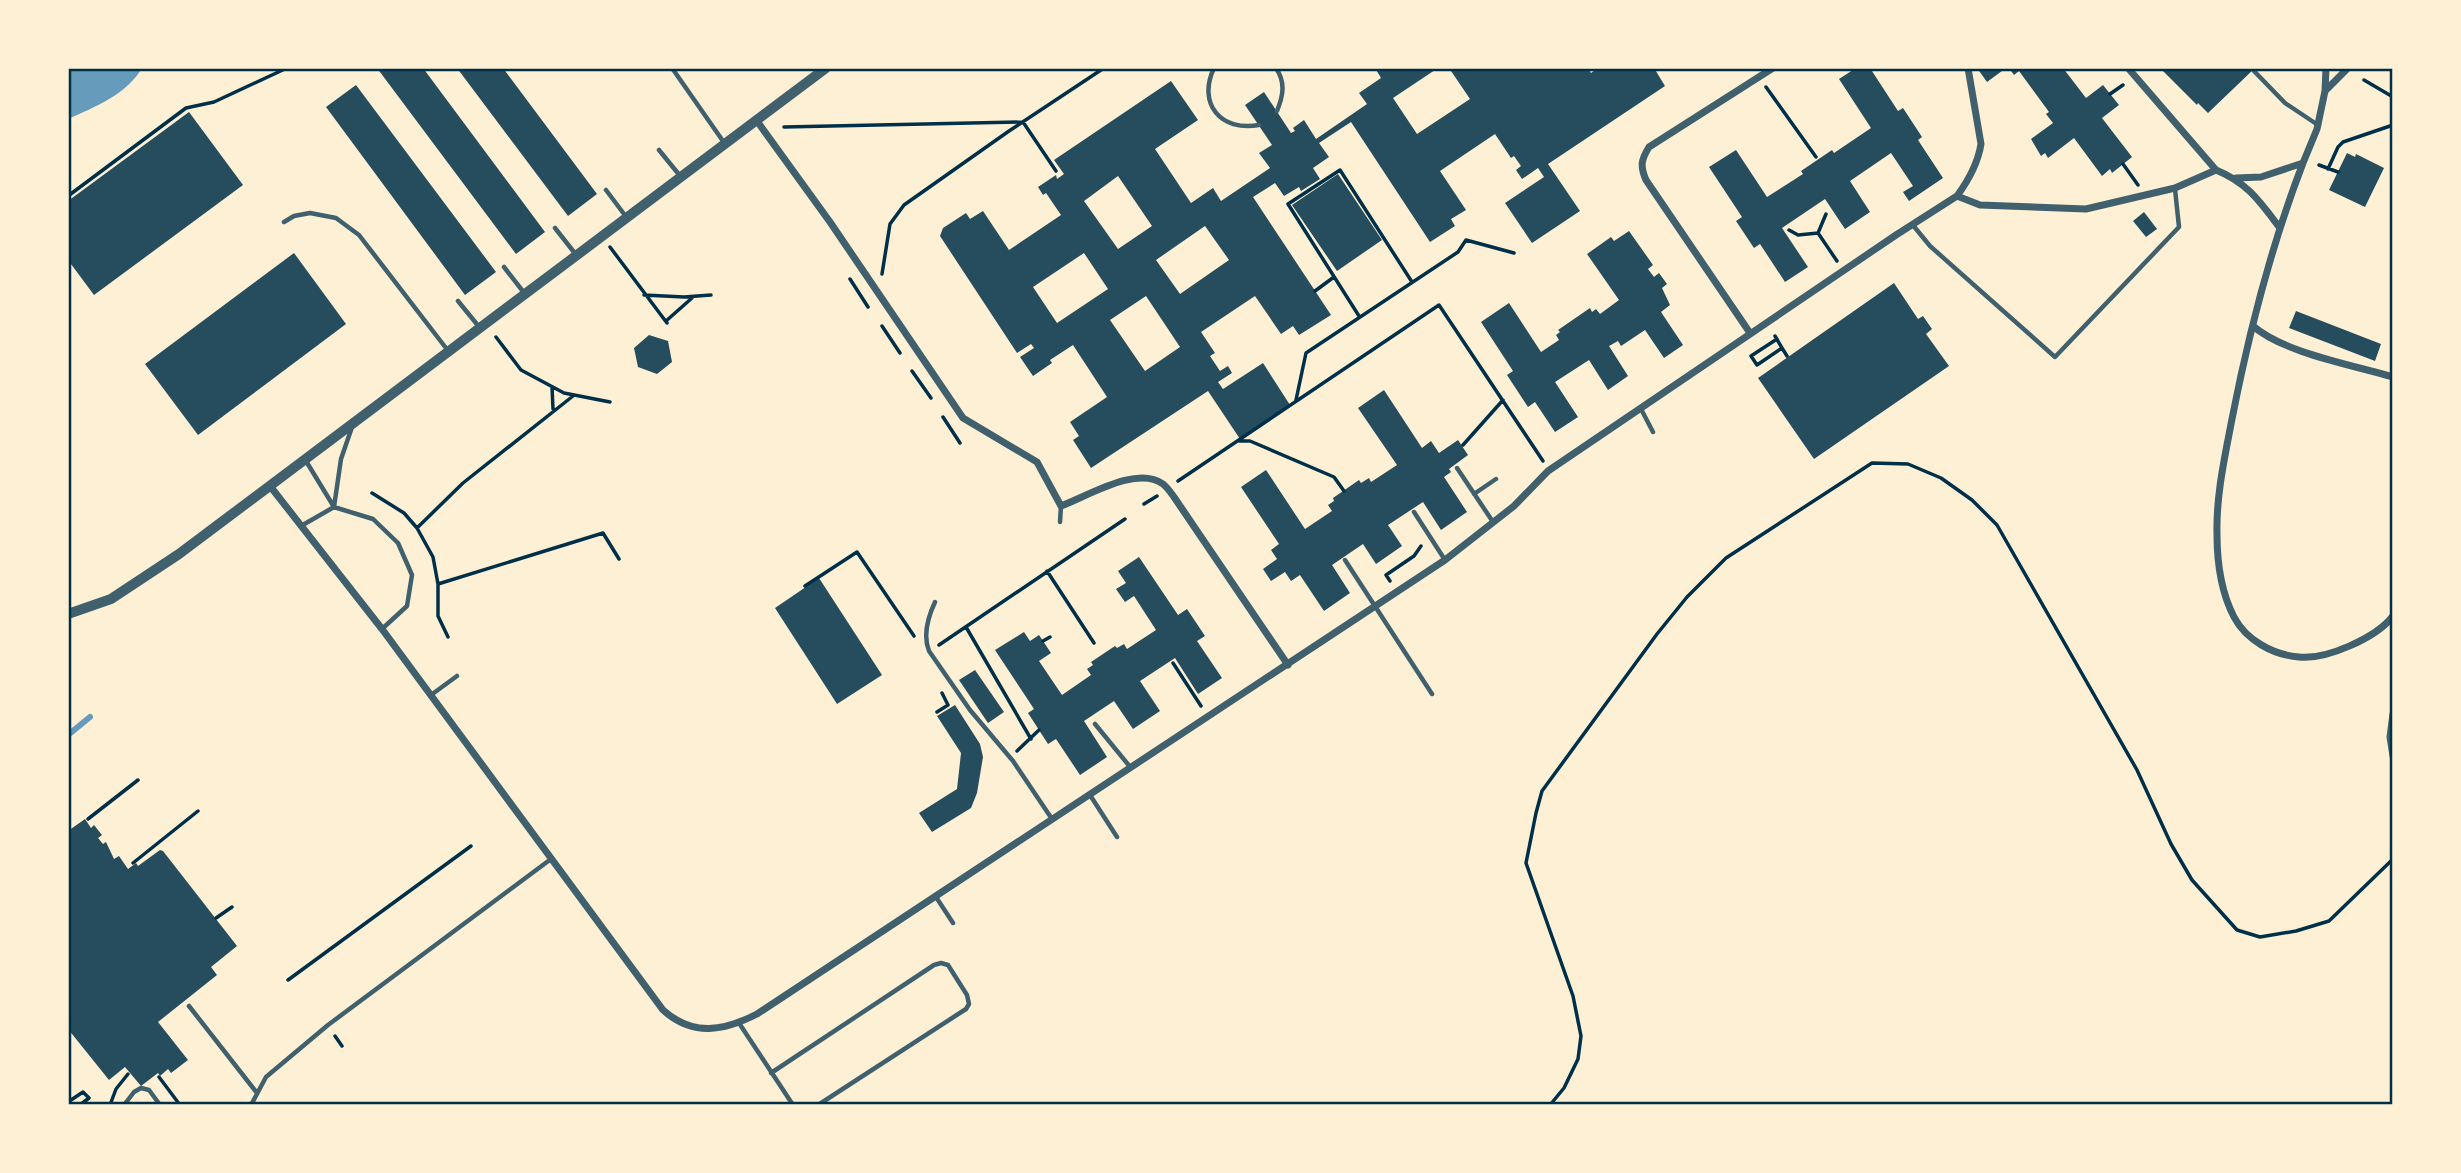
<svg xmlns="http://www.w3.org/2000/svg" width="2461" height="1173" viewBox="0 0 2461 1173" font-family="'Nunito Sans',sans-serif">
  <rect width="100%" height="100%" fill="#fdf0d5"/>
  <path fill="#669bbc" d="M68 68H142C127 94 95 107 68 119Z"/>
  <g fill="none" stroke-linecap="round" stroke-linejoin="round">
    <path stroke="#669bbc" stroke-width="6" d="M68 735 90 717"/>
  </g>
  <path fill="#264d5e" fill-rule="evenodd" d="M377 68H423L545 232 516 254Z
    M457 68H503L597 194 568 216Z
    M1375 68H1438L1393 98 1417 134 1470 99 1449 68H1588L1591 73 1598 68H1654L1665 86 1548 164 1580 211 1532 243 1505 203 1544 177 1538 168 1522 179 1516 170 1521 166 1514 156 1511 158 1495 134 1440 171 1466 210 1451 219 1455 226 1430 242 1351 122 1319 143 1329 157 1313 168 1320 179 1301 191 1299 187 1284 196 1275 183 1253 197 1331 315 1299 335 1293 326 1281 334 1255 296 1201 332 1215 353 1210 356 1220 371 1228 366 1232 373 1218 382 1223 389 1263 363 1290 405 1240 439 1208 391 1091 468 1073 440 1079 436 1070 422 1107 397 1073 345 1050 360 1052 363 1033 376 1020 357 1034 348 1031 344 1017 353 940 236 943 228 966 213 970 219 983 211 1009 250 1061 215 1046 193 1043 195 1038 187 1056 175 1057 179 1064 174 1054 160 1171 81 1198 120 1155 149 1191 203 1213 188 1221 201 1270 168 1259 153 1272 145 1245 105 1264 92 1291 133 1295 131 1293 128 1304 120 1316 139 1367 104 1359 93 1381 78ZM1118 176 1152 226 1118 249 1084 201ZM1205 226 1229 260 1180 294 1156 260ZM1084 253 1108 289 1057 323 1033 287ZM1146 296 1180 347 1145 371 1110 320Z
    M1856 68H1870L1898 111 1903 108 1922 137 1918 140 1943 178 1909 201 1903 192 1913 186 1891 153 1850 181 1870 212 1845 229 1825 199 1782 228 1808 267 1785 282 1760 244 1754 248 1736 221 1742 217 1709 167 1736 150 1767 197 1803 174 1801 171 1832 150 1834 153 1871 128 1839 79Z
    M1977 68H2006L1987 82Z
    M2009 68H2063L2086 98 2103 85 2119 105 2102 118 2132 157 2112 173 2110 169 2102 176 2074 138 2048 158 2045 153 2041 156 2031 139 2053 123 2046 114 2049 112 2019 71 2014 75Z
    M2160 68H2255L2208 113 2198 103 2197 105Z
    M356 85 496 272 465 295 326 107Z
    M189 112 243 185 94 295 68 260V201Z
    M2347 153 2355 157 2356 154 2384 168 2365 207 2329 190Z
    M1338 174 1382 240 1337 271 1292 205Z
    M2144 212 2157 229 2146 237 2133 221Z
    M1629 231 1653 265 1648 269 1654 277 1659 273 1667 284 1662 288 1670 305 1661 312 1683 345 1664 358 1645 330 1621 346 1618 341 1609 346 1628 376 1608 390 1589 360 1555 382 1578 417 1555 432 1535 402 1528 407 1507 375 1513 371 1481 322 1509 303 1541 352 1559 340 1556 335 1560 332 1558 330 1590 308 1592 312 1596 309 1600 314 1619 300 1587 254 1611 237 1614 241Z
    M294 253 346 324 198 435 145 364Z
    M1894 283 1918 319 1923 316 1932 329 1926 334 1949 366 1814 459 1758 378Z
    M2296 311 2381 344 2375 361 2289 328Z
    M649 335 668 341 672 362 657 374 638 367 634 348Z
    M1384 390 1422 448 1431 441 1439 453 1458 440 1468 455 1449 469 1451 472 1444 477 1467 512 1441 530 1423 502 1388 525 1402 546 1376 564 1363 544 1332 565 1350 593 1324 611 1300 575 1291 581 1285 572 1271 581 1263 569 1277 559 1271 550 1279 544 1241 487 1266 470 1305 529 1332 511 1328 505 1334 501 1333 498 1359 480 1361 483 1369 478 1371 482 1397 465 1358 408Z
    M1139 557 1178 615 1187 609 1205 636 1197 641 1222 678 1198 694 1175 658 1140 681 1160 711 1133 729 1114 701 1084 721 1107 757 1080 775 1056 739 1048 744 1028 713 1034 709 995 650 1024 632 1030 641 1039 635 1051 653 1039 661 1062 695 1091 675 1087 669 1093 665 1091 662 1115 646 1117 648 1124 644 1127 649 1156 630 1134 596 1125 602 1116 589 1126 583 1118 571Z
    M819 578 882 675 837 704 775 608Z
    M975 670 1004 712 988 723 959 680Z
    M955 705 980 744 983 757 977 793 971 808 932 832 919 813 957 789 961 753 937 716Z
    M85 819 91 828 94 825 102 835 98 838 103 844 106 842 114 859 119 856 128 869 136 863 138 866 160 850 163 851 237 946 211 967 217 975 158 1022 188 1060 171 1073 168 1069 160 1076 158 1073 141 1086 125 1067 109 1080 68 1029V831Z"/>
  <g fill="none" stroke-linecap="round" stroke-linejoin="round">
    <path stroke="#003049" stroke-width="3.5" d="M2364 80 2393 97
      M1766 87 1816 157
      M2110 94 2123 85
      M784 127 1023 122 1056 171
      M2123 164 2138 185
      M2319 165 2338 172
      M2328 169 2338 147 2343 142 2393 125
      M68 196 186 108 214 102 287 68
      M1789 230 1798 235 1818 233
      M1818 233 1837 261
      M1818 233 1826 214
      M610 247 667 323
      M882 274 890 224 904 205 1009 131 1104 68
      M850 279 868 307
      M1315 291 1334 277
      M644 295 684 297 711 295
      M1359 316 1288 204 1340 170 1412 282
      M666 321 692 298
      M882 326 900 353
      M1775 336 1782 348
      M496 337 521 370 564 393 610 402
      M1777 339 1751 356 1757 365 1782 348 1787 356
      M912 371 931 398
      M552 387 553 409
      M1296 400 1306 353 1458 252 1466 240 1514 253
      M943 417 960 443
      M1239 441H1250L1334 477 1344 491
      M1463 445 1503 400
      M1178 481 1439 305 1543 461
      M372 493 404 513 417 528 433 557 438 584V616L448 637
      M1144 504 1157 496
      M417 528 463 483 573 396
      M1047 571 1094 643
      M1390 581 1386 575 1414 556 1421 546
      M438 584 603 533 619 559
      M805 586 857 552 914 636
      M966 627 1031 739
      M1043 641 1050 637
      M939 645 1125 519
      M1173 663 1201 706
      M937 712 948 705 942 693
      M1017 751 1039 730
      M88 819 138 780
      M133 863 198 811
      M216 918 232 907
      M288 980 471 846
      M335 1036 342 1046
      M159 1077 180 1105
      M68 1102 83 1092 89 1098 80 1105
      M110 1105 116 1089 128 1074
      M1550 1105 1564 1088 1578 1059 1581 1036 1573 996 1526 863 1536 813 1542 791 1657 634 1687 597 1726 558 1872 463 1908 464 1941 478 1972 500 1997 525 2137 770 2171 844 2192 880 2237 930 2260 937 2296 931 2329 921 2393 859"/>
    <path stroke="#3f606c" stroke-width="4.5" d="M672 68 725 144
      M1214 68C1197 104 1221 132 1259 125
      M1276 68C1286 83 1283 96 1277 111
      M2254 71 2285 103 2318 125
      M659 150 681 177
      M606 190 627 218
      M284 222 294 216 310 213 336 218 359 235 449 352
      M1912 224 1930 246 2055 357 2179 227 2175 189
      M555 228 577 256
      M504 267 525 294
      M458 301 480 328
      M1641 409 1653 432
      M306 461 334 507 373 519 398 543 412 575 407 606 382 629
      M1457 468 1493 522
      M1474 494 1496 479
      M334 507 341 459 352 427
      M1414 512 1445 560
      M1060 522 1061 506
      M301 526 334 507
      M1345 560 1432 694
      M935 602C928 617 923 636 929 651L970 710 1013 761 1052 819
      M431 695 457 676
      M1095 724 1131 768
      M1090 795 1117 837
      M936 897 953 923
      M189 1006 257 1093
      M739 1023 793 1105
      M771 1073 934 965 941 963 948 965 967 995 969 1004 966 1009 818 1105
      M124 1105 134 1092 141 1088 149 1090 160 1105
      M251 1105 266 1077 328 1025 551 859"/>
    <path stroke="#3f606c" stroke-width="7" d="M2128 68 2216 170C2248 183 2260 202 2280 228
      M2325 91 2326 68
      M757 121 830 222 963 418 1037 462 1061 506C1088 496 1137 465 1163 484 1167 487 1171 493 1174 497L1288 665
      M2303 163C2271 246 2249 332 2232 419 2225 456 2216 495 2217 534 2217 561 2221 592 2234 617 2246 640 2273 655 2299 657 2326 660 2376 638 2393 616
      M2236 178 2261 177 2303 163 2317 129 2325 91 2348 68
      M1957 196 1980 205 2086 209 2175 188 2216 170
      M2253 326C2284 353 2353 365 2393 377
      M1750 333 1646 180C1640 166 1641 160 1649 147L1773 68
      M270 486 382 629 663 1010C693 1037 724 1031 757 1014L1445 560 1514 506 1548 471 1896 235 1957 196C1968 181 1978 163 1981 144L1968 68
      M2393 714 2390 737 2393 756"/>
    <path stroke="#3f606c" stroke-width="10" d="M68 614 111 599 179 554 826 68"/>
  </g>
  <rect width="2461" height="1173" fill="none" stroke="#fdf0d5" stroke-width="140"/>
  <rect x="70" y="70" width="2321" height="1033" fill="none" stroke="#003049" stroke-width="2.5"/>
</svg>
